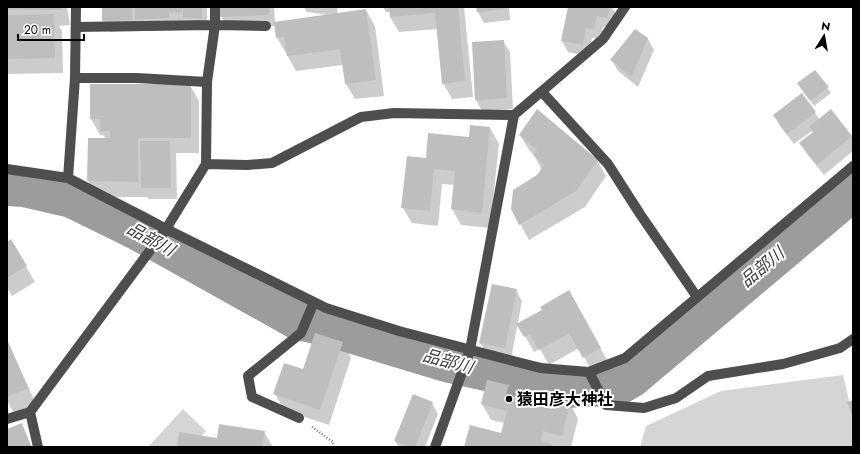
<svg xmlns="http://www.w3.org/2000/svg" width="860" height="454" viewBox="0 0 860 454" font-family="Jost,'Noto Sans JP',sans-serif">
  <rect width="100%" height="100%" fill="#fff"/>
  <path fill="#d5d5d5" d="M843 375 853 418V447H640L646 426 721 391Z
    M183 409 206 431 192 447H148Z"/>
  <path fill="#0003" d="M7 7H67L70 25 59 26 62 31 63 73 7 74Z
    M103 7H207V29L110 32 103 21Z
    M220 7H274L275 23 328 15 307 12 304 7H338L337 14 366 10 375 26 384 96 355 99 346 84 343 65 296 71 287 55V53H286L277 38 275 26 227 27 221 16Z
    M383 7H464L473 97 452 99 443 83 438 29 399 32 390 17V12H386Z
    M477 7H509L510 20 484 23 478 12Z
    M569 7H612L616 15 613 29 603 27 600 40 592 38 588 56 568 52 562 41Z
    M635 30 648 39 654 50 638 87 618 71 612 60Z
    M503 41 510 52 513 109 482 111 476 100Z
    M815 71 831 93 814 106 802 89Z
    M190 85 199 101V153H176L177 199H149L147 197H97L88 181 89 139H106L103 135H100L91 119Z
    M801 94 815 113 820 120 852 136 853 138V151L824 175 807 154 801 143 814 133 812 131 794 144 780 126 774 115Z
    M490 128 499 144 490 228 461 225 452 209 455 185 442 184 438 226 412 223 403 208 427 159 470 139Z
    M520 135 597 160 606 176 585 207 529 240 512 209 542 170 534 155 529 150Z
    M11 241 35 282 12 296 7 288V243Z
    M516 290 522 301 511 359 487 354 480 343Z
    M568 292 609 363 593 373 579 348 549 365 540 349 534 352 518 324 543 310Z
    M7 339 36 404 14 413 7 401Z
    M342 343 351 358 329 425 284 410 275 394 304 371Z
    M508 386 515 398 527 401 570 403 578 419 571 447H465L502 434 505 423 491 420 482 404Z
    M432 403 438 414 425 447H399L395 441Z
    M21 425 27 436 32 447H7V430Z
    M264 432 273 447H178L218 439Z"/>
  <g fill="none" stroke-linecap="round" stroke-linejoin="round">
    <path stroke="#9c9c9c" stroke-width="40" d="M7 186 24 187 72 198 137 230 298 320 334 328 450 363 564 388 617 386 631 378 853 191"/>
  </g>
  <path fill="#bebebe" d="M7 7H61L62 10H7Z
    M102 7H132V20L102 21Z
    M135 7H182V12L169 13V18L135 20Z
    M183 7H202V18H183Z
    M219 7H269V15L220 17Z
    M389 7H458L465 81 442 84 435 13 390 17Z
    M476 7H504L505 9 477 12Z
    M568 7H610L607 18 597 16 594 29 586 28 583 45 561 41Z
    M366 9 376 80 345 84 340 49 287 56 284 37 276 38 274 22Z
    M54 14 55 58 7 59V15Z
    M635 29 648 38 632 77 610 60Z
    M504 40 507 98 475 100 472 42Z
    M815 70 829 87 810 101 797 83Z
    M90 84H191V138H138V182L87 181 88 138H125H110V131H100V119H90Z
    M802 93 816 112 787 134 773 115Z
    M537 109 598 160 576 191 519 225 511 209 513 190 537 175 544 165 533 155 537 150 519 135Z
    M831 109 852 136 817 165 799 143 813 132 809 127Z
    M470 125 490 127 482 213 451 209 455 171 434 169 430 211 401 208 407 156 426 158 428 133 469 137Z
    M140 141H170L171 188H141Z
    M11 239 27 266 7 278V242Z
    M492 284 517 289 505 348 479 343Z
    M569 290 601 348 583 358 569 333 539 350 530 334 524 337 516 324 542 310 540 307Z
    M315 333 343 342 320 410 273 394 284 363 303 369Z
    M7 340 28 388 7 397Z
    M487 380 509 385 506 395 527 400 528 392 570 403 562 436 543 431 541 441 552 444 551 447H464L470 425 501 433 507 411 481 404Z
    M413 394 433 402 415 447H410L394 441Z
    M853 400V417L847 402Z
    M22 423 31 447H7V429Z
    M219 424 265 431 262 447H177L179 432 217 438Z"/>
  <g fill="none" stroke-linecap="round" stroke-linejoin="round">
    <path stroke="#707070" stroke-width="2.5" stroke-dasharray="1 2" stroke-linecap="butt" d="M312 427 333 442V447"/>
    <path stroke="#4e4e4e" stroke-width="10" d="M76 27 215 25 266 26
      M75 78H137L207 82
      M542 92 608 164 640 214 697 297
      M206 164 247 165 272 163 361 117 394 113 514 115
      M7 169 68 178 166 229 326 308 399 331 540 368 589 372 625 358 853 166
      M68 178 75 78 76 7
      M589 372 606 405 644 408 676 398 708 376 783 364 840 348 853 339
      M30 412 38 447
      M299 418 252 397 248 376 301 333 314 302
      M7 419 30 412 166 229 206 164 207 82 215 25V7
      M435 447 470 350 514 115 603 39 625 7"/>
  </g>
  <circle fill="#000" stroke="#fff" stroke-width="1.5" cx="509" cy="399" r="4"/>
  <g text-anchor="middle" stroke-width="4" stroke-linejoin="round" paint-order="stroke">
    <g font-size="16" font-weight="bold" fill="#000" stroke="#fff" text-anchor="start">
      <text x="517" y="405">猿田彦大神社</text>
    </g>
    <g font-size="17" font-style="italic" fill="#3d3d3d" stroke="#fff">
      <text transform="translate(151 239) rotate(29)" y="6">品部川</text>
      <text transform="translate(762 267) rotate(-40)" y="6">品部川</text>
      <text transform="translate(448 361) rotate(15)" y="6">品部川</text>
    </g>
  </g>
  <rect width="860" height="454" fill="none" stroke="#000000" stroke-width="16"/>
  <g transform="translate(824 36) rotate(11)" stroke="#ffffff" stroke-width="3" paint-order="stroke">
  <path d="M0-3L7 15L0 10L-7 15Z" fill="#000000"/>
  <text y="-6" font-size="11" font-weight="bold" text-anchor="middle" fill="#000000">N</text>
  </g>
  <path d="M18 34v6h66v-6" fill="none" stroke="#000000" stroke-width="2"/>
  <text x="24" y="34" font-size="12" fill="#000000" stroke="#ffffff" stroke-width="3" paint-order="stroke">20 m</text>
</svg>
